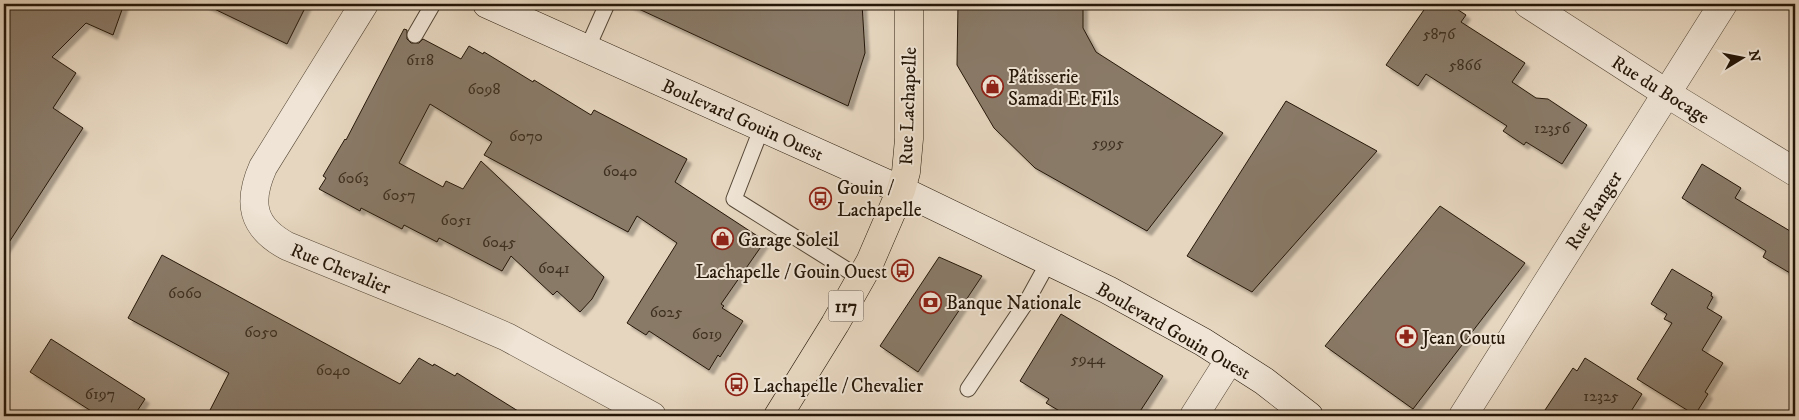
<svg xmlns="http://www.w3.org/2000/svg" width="1799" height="420" viewBox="0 0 1799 420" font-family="'IM FELL DW Pica',serif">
  <defs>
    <filter id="shadow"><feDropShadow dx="4.5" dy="4.5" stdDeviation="1" flood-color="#0004"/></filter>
  </defs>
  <rect width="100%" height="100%" fill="#e6d6bf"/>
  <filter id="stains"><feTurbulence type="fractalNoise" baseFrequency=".004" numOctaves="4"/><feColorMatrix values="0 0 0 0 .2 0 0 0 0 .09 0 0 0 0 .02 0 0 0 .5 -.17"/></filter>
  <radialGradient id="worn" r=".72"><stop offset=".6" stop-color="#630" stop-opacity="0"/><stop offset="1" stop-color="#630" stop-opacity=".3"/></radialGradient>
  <path fill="#897a67" stroke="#251708" filter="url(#shadow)" d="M4 4H124L113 35 86 23 52 57 76 73 53 108 83 128 4 250Z
    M204 4H307L287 44Z
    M628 4H862L865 53 848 106Z
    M958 4H1083V28L1096 52 1223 133 1147 231 1035 168 994 128 957 65Z
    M1428 4H1449L1466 15 1461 22 1525 63 1512 82 1536 98 1548 99 1587 125 1562 164 1526 142 1524 145 1503 131 1507 126 1426 74 1418 86 1386 65Z
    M404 29 407 30V39L411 43H419L423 39 461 59 469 46 483 54 484 52 533 82 534 80 591 115 594 110 687 159 675 182 765 241 721 304 724 306 722 308 743 321 720 357 718 355 709 370 649 331 646 335 627 323 677 243 637 216 628 232 484 155 492 142 430 104 399 163 443 187 446 181 463 189 481 161 604 277 592 299 580 312 557 291 553 295 511 256 502 271 439 238 437 242 404 225 402 229 361 208 360 211 319 189 326 178 323 176 345 139 346 140Z
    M1286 101 1377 151 1252 292 1187 256Z
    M1702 164 1741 188 1735 198 1795 234V276L1763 257 1766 251 1682 198Z
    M1440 206 1525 263 1413 409 1325 346Z
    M162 255 400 384 419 358 433 366 434 364 455 376 457 373 526 416H207L229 373 128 318Z
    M939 257 982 276 918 372 880 346Z
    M1672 269 1712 293 1711 296 1713 297 1707 308 1722 317 1702 350 1723 363 1705 392 1708 394 1695 415 1637 379 1672 323 1664 319 1667 314 1651 304Z
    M1061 314 1163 376 1137 416H1068L1046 403 1049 399 1020 381Z
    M51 339 145 399 134 416H99L30 372Z
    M1585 358 1642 394 1628 416H1541L1573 368 1577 371Z"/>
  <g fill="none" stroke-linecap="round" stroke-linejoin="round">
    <defs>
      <path id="lane" d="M415 35 433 4
        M587 49 607 4
        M762 127 734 199 860 278
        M968 389 1027 301 1049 261"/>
      <path id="street" d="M364 4 263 167C247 203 252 227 287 246L447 311 507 337 652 416
        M1528 4 1666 93 1795 172
        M1194 416 1230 359
        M1463 416 1723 4"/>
      <path id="secondary" d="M487 4 901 190 1108 290 1203 342 1264 381 1309 416"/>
      <path id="primary" d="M778 416 835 324 870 262 901 190 906 172 909 139V4"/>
    </defs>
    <use href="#lane" stroke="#554736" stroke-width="17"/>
    <use href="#street" stroke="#554736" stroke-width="29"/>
    <use href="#secondary" stroke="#251708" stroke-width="29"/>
    <use href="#primary" stroke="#251708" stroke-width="29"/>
    <use href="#lane" stroke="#efe4d5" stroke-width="15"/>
    <use href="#street" stroke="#efe4d5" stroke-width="28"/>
    <use href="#secondary" stroke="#efe4d5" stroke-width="28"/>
    <use href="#primary" stroke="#e6d6bf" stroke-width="28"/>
  </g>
  <defs>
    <symbol id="shop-ring" viewBox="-11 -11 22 22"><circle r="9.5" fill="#efe4d5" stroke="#8f2418" stroke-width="1.5"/><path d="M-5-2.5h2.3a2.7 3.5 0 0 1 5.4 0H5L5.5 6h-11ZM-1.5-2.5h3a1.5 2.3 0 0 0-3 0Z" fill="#8f2418"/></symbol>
    <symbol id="bus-ring" viewBox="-11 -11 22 22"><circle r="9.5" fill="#efe4d5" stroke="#8f2418" stroke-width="1.5"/><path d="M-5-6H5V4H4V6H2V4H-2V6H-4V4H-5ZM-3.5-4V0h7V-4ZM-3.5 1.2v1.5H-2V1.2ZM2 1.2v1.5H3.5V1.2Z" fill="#8f2418"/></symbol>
    <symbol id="bank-ring" viewBox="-11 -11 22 22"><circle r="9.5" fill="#efe4d5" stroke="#8f2418" stroke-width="1.5"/><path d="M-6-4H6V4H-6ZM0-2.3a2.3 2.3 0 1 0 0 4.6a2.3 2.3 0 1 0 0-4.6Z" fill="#8f2418"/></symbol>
    <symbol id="pharmacy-ring" viewBox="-11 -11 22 22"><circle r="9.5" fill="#efe4d5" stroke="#8f2418" stroke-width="1.5"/><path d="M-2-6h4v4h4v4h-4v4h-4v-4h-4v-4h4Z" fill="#8f2418"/></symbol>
  </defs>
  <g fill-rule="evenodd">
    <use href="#shop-ring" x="980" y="74" width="25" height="25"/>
    <use href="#bus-ring" x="808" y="186" width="25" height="25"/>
    <use href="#shop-ring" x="710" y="226" width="25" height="25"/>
    <use href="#bus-ring" x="890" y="258" width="25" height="25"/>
    <use href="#bank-ring" x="918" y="290" width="25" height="25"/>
    <use href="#pharmacy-ring" x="1394" y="324" width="25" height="25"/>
    <use href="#bus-ring" x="724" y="372" width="25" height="25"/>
  </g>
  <g text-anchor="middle" stroke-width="4" stroke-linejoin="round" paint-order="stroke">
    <g font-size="16" fill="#3e3020">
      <text x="1439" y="39">5876</text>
      <text x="420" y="65">6118</text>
      <text x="1465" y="70">5866</text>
      <text x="484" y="94">6098</text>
      <text x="1552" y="133">12356</text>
      <text x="526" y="141">6070</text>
      <text x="1108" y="148">5995</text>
      <text x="620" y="176">6040</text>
      <text x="353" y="183">6063</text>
      <text x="399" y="200">6057</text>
      <text x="456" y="225">6051</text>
      <text x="499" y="247">6045</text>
      <text x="554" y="273">6041</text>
      <text x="185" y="298">6060</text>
      <text x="666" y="317">6025</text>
      <text x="261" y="337">6050</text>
      <text x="707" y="339">6019</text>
      <text x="1088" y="364">5944</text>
      <text x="333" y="375">6040</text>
      <text x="100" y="399">6197</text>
      <text x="1601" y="401">12325</text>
    </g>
    <rect fill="#efe4d5" stroke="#625446" stroke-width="1" x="828.5" y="290.5" width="35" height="31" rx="4"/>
    <g font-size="18" font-weight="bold" fill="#251708">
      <text x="846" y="312">117</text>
    </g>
    <g font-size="19" fill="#251708" stroke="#efe4d5" text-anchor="start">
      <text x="1008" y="83">Pâtisserie<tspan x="1008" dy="22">Samadi Et Fils</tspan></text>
      <text x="837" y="194">Gouin /<tspan x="837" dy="22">Lachapelle</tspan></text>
      <text x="738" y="246">Garage Soleil</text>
      <text x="887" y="278" text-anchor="end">Lachapelle / Gouin Ouest</text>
      <text x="946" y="309">Banque Nationale</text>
      <text x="1422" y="344">Jean Coutu</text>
      <text x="753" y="392">Lachapelle / Chevalier</text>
    </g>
    <g font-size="19" fill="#251708" stroke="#efe4d5">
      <text transform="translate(1661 89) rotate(32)" y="7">Rue du Bocage</text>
      <text transform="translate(907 106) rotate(-88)" y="7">Rue Lachapelle</text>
      <text transform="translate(743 119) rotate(24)" y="7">Boulevard Gouin Ouest</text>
      <text transform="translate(1593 210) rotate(-58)" y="7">Rue Ranger</text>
      <text transform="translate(341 268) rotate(22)" y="7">Rue Chevalier</text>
      <text transform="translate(1174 330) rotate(30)" y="7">Boulevard Gouin Ouest</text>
    </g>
  </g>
  <rect width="1799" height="420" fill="none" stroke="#e6d6bf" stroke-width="20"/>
  <rect x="5" y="5" width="1789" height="410" fill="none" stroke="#251708" stroke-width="2.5"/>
  <rect x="10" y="10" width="1779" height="400" fill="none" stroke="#251708"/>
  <g transform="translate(1742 58) rotate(80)" stroke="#efe4d5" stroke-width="4" paint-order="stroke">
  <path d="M0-4L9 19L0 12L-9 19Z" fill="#251708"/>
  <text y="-8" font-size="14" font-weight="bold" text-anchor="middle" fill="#251708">N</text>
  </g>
  <rect width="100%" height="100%" filter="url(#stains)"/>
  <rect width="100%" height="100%" fill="url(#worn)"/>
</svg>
